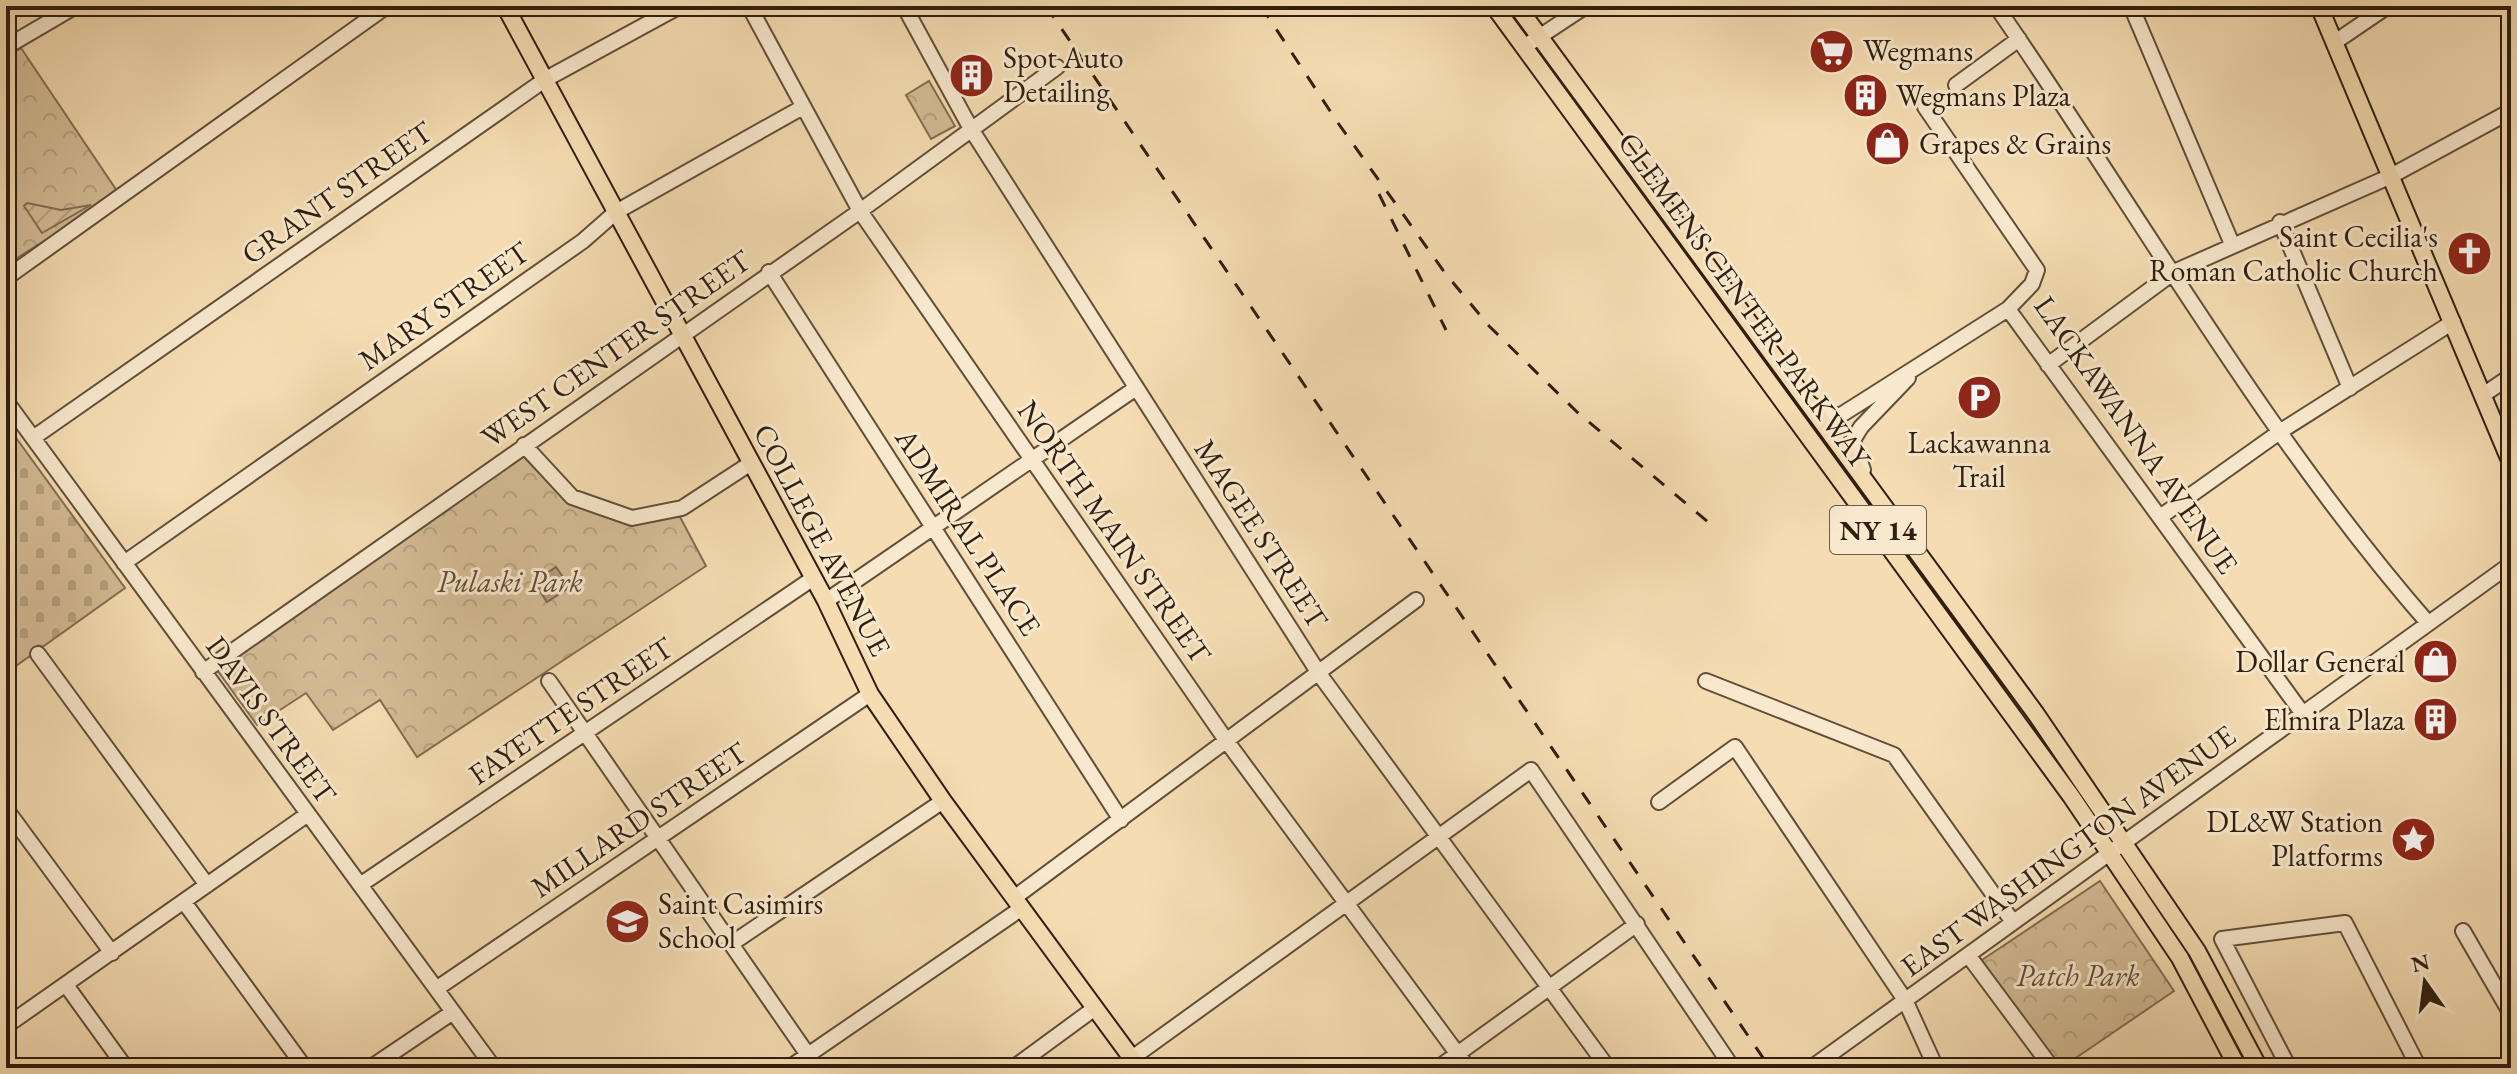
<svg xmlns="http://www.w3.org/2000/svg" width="2517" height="1074" viewBox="0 0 2517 1074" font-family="'EB Garamond',serif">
  <defs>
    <pattern id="cemetery-stones" width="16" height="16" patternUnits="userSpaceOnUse" patternTransform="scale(2)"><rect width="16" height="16" fill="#d4bc96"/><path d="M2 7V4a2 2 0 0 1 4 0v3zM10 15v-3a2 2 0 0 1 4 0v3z" fill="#b6a180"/></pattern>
    <pattern id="park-crowns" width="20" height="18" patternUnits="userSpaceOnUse" patternTransform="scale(2)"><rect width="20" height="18" fill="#d4bc96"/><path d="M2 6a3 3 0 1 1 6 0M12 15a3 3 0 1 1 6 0" fill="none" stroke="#b6a180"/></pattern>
    <pattern id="garden-furrows" width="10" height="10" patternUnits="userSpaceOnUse" patternTransform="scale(2)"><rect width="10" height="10" fill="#d4bc96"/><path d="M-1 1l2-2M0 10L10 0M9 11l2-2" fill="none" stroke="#b6a180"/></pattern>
    <pattern id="water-waves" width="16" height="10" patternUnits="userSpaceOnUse" patternTransform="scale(2)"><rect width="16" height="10" fill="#b29b7b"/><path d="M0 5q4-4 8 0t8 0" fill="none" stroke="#917e63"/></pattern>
  </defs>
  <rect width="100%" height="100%" fill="#f5dcb2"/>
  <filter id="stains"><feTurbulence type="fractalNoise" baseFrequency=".0025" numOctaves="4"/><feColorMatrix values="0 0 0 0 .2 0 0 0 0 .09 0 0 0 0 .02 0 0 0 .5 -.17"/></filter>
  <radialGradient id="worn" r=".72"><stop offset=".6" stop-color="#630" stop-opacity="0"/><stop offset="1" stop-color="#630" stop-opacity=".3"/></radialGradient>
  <path fill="url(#cemetery-stones)" stroke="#826d52" stroke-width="2" d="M6 424 125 588 6 673Z"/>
  <path fill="url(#park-crowns)" stroke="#826d52" stroke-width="2" d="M21 48 119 194 6 265V57Z
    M929 81 955 126 931 139 906 95Z
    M523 456 565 500 623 523 679 515 706 566 417 757 380 700 333 730 306 693 257 725 217 670Z
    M2100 881 2174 991 2061 1068H2055L1982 960Z"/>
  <path fill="url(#garden-furrows)" stroke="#826d52" stroke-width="2" d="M27 203 61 210 91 205 42 233 24 206Z"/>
  <path fill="url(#water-waves)" stroke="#7e6950" stroke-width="2" d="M556 567 570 587 547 602 534 582Z"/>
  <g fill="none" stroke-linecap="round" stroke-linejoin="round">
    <defs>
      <path id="minor" d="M749 6 860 211 1228 743 1468 1068
        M904 6 971 129 1320 675 1608 1068
        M1996 6C2138 211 2264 435 2428 623
        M2131 6 2232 244
        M2335 42 2388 6
        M6 47 76 6
        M1524 47 1586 6
        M1956 85 2019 39
        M1925 107 2037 270 2032 284 2008 309 2303 714
        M2280 222 2350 388
        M769 272 1121 820
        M6 278 387 6
        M2048 365 2174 272 2391 176 2511 111
        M2483 395 2511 376
        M6 401 494 1068
        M1810 404 1831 415H1841L2008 309
        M33 438 546 79 680 6
        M524 445 572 497 632 518 682 508 751 463
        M1863 470 1853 440 1861 427 1908 378
        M2160 517 2281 431 2453 322
        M124 563 583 241 616 212 803 107
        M826 601 1136 388
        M38 654 207 885
        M203 672 860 211 1057 67
        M549 681 808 1055
        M1706 681 1894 755 2013 922
        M1659 802 1735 747 1905 1000 1936 1068
        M6 809 112 953
        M360 885 812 579
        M1014 898 1416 600
        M184 902 305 1068
        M2463 931 2511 1014
        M731 944 943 801
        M1968 955 2052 1068
        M66 985 126 1068
        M436 989 870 694
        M6 1026 308 814
        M1132 1058 1531 770 1732 1067
        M370 1068 453 1012
        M789 1068 1022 908
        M1013 1068 1095 1008
        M1438 1068 1637 924
        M1811 1068 2511 564
        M2289 1068 2222 939 2345 923 2419 1068"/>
      <path id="major" d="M505 6 826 601 870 694 943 801 1139 1068
        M1494 6 2071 796 2180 958 2238 1068
        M1517 6 2036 714 2197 951 2259 1068
        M2319 6 2511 463"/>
    </defs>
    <use href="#minor" stroke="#614e38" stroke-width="18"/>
    <use href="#major" stroke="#301e0f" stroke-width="20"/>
    <use href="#minor" stroke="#f8e8cd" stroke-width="14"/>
    <use href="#major" stroke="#f5dcb2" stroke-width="16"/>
    <path stroke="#301e0f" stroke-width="3" stroke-dasharray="14 14" stroke-linecap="butt" d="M1046 6 1770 1068
      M1261 6 1338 123 1445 273 1489 326 1577 412 1708 522
      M1379 194 1446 330"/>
  </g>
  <defs>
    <symbol id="supermarket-disc" viewBox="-11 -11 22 22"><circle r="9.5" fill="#8f2418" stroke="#f8e8cd"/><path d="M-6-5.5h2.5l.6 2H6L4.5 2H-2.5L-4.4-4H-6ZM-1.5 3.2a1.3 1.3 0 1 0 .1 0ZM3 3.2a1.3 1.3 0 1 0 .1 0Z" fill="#fff"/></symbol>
    <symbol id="building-disc" viewBox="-11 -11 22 22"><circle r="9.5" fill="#8f2418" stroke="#f8e8cd"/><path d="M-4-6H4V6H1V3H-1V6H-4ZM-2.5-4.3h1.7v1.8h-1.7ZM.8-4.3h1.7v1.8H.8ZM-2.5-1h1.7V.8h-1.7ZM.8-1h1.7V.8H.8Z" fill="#fff"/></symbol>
    <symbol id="shop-disc" viewBox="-11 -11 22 22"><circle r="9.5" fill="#8f2418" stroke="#f8e8cd"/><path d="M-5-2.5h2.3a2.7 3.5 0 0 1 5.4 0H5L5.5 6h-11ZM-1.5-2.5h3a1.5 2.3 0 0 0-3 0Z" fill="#fff"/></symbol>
    <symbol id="church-disc" viewBox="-11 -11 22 22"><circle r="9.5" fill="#8f2418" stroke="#f8e8cd"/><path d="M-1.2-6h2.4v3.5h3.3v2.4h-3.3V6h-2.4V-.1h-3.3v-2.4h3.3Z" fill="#fff"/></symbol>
    <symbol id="parking-disc" viewBox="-11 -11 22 22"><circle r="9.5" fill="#8f2418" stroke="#f8e8cd"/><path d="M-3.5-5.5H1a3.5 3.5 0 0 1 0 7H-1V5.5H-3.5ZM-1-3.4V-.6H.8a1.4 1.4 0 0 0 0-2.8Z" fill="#fff"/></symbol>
    <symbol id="sight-disc" viewBox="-11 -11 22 22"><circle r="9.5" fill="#8f2418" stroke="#f8e8cd"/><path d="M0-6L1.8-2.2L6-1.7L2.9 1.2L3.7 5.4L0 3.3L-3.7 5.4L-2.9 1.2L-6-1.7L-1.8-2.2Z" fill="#fff"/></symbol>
    <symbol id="school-disc" viewBox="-11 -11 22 22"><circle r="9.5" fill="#8f2418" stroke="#f8e8cd"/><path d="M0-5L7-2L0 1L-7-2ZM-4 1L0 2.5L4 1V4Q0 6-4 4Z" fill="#fff"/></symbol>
  </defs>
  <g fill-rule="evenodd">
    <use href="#supermarket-disc" x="1806" y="26" width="51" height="51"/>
    <use href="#building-disc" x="946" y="50" width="51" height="51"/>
    <use href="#building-disc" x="1840" y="70" width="51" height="51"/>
    <use href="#shop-disc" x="1862" y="118" width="51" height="51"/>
    <use href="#church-disc" x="2444" y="228" width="51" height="51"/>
    <use href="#parking-disc" x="1954" y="372" width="51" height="51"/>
    <use href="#shop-disc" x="2410" y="636" width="51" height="51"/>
    <use href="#building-disc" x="2410" y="694" width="51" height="51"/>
    <use href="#sight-disc" x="2388" y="814" width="51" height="51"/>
    <use href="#school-disc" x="602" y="896" width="51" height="51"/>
  </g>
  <g text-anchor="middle" stroke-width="6" stroke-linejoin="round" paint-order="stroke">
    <rect fill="#f8e8cd" stroke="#6c5b48" stroke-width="2" x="1830" y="506" width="96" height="48" rx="6"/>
    <g font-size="28" font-weight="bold" fill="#301e0f">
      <text x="1878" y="540">NY 14</text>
    </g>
    <g font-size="30" fill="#301e0f" stroke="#f8e8cd" text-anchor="start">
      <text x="1863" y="61">Wegmans</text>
      <text x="1003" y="68">Spot Auto<tspan x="1003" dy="34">Detailing</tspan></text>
      <text x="1896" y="106">Wegmans Plaza</text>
      <text x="1919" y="154">Grapes &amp; Grains</text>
      <text x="2438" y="247" text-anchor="end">Saint Cecilia's<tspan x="2438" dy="34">Roman Catholic Church</tspan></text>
      <text x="1979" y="453" text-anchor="middle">Lackawanna<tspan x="1979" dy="34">Trail</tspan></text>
      <text x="2405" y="672" text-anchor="end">Dollar General</text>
      <text x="2405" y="730" text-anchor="end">Elmira Plaza</text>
      <text x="2383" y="832" text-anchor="end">DL&amp;W Station<tspan x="2383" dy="34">Platforms</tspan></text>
      <text x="658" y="914">Saint Casimirs<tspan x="658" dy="34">School</tspan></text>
    </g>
    <g font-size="30" fill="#301e0f" stroke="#f8e8cd">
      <text transform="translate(337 193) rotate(-35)" y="10">GRANT STREET</text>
      <text transform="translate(1744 300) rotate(54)" y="10">CLEMENS CENTER PARKWAY</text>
      <text transform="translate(444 306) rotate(-35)" y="10">MARY STREET</text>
      <text transform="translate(616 349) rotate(-35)" y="10">WEST CENTER STREET</text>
      <text transform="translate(2136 435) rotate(55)" y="10">LACKAWANNA AVENUE</text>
      <text transform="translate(968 532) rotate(57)" y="10">ADMIRAL PLACE</text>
      <text transform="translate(1114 532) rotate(55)" y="10">NORTH MAIN STREET</text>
      <text transform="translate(1261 534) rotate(57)" y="10">MAGEE STREET</text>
      <text transform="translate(822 540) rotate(62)" y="10">COLLEGE AVENUE</text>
      <text transform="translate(571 711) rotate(-34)" y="10">FAYETTE STREET</text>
      <text transform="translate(271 720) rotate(54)" y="10">DAVIS STREET</text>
      <text transform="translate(639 820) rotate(-34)" y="10">MILLARD STREET</text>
      <text transform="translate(2068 851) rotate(-36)" y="10">EAST WASHINGTON AVENUE</text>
    </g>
    <g font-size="30" font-style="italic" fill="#614d38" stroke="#f8e8cd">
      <text x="510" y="592">Pulaski Park</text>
      <text x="2078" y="986">Patch Park</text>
    </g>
  </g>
  <rect width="2517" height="1074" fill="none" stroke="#f5dcb2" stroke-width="32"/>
  <rect x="8" y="8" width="2501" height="1058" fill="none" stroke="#301e0f" stroke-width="4"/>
  <rect x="16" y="16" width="2485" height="1042" fill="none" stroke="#301e0f" stroke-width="2"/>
  <g transform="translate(2425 982) rotate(346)" stroke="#f8e8cd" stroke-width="6" paint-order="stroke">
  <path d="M0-6L14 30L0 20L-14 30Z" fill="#301e0f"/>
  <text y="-12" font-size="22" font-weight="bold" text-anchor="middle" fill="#301e0f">N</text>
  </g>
  <rect width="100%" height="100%" filter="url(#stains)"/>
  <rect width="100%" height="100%" fill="url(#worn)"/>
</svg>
